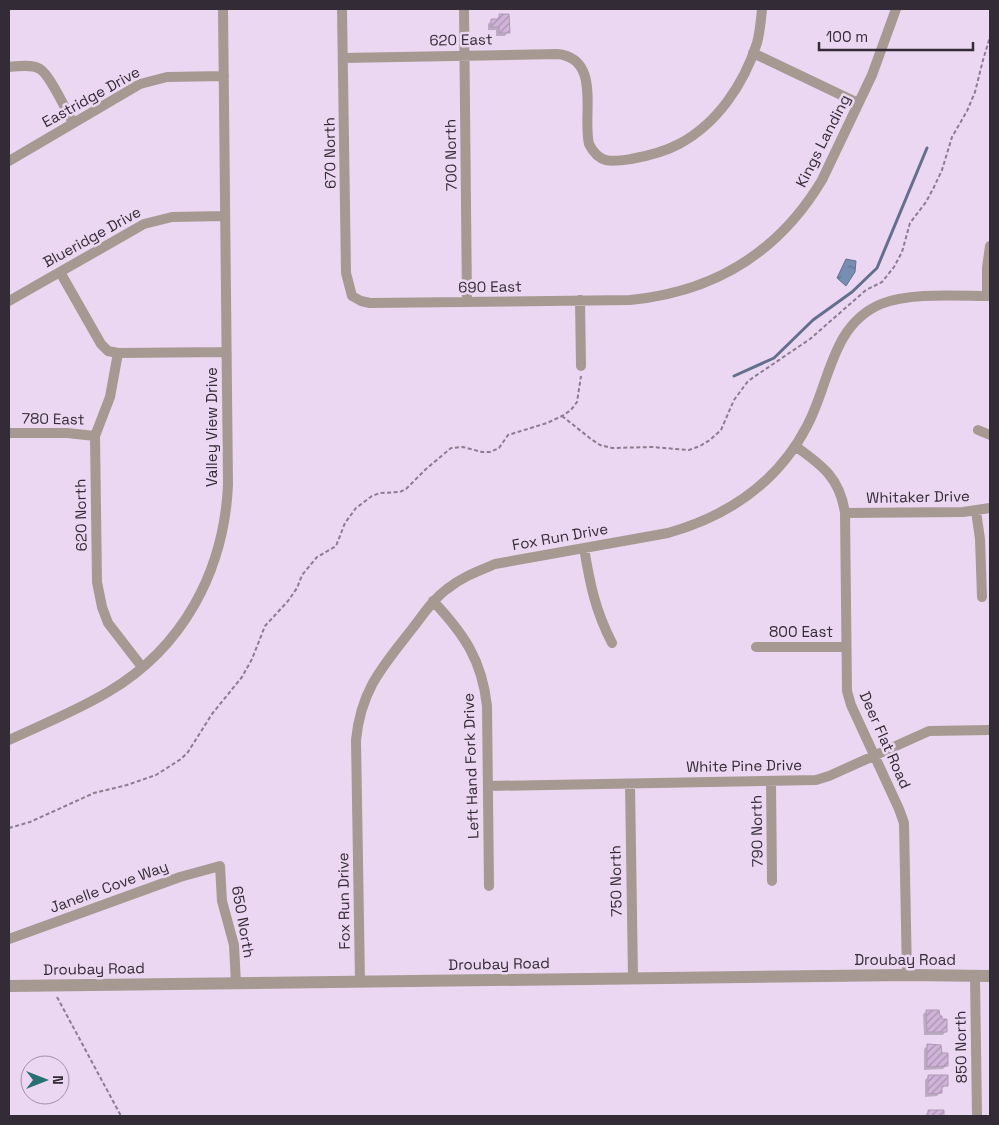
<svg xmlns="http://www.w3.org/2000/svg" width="999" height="1125" viewBox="0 0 999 1125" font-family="'Space Grotesk',sans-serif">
  <defs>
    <pattern id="water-ripples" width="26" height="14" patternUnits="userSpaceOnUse" patternTransform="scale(1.25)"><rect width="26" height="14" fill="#778eb3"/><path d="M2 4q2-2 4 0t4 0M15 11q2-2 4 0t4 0" fill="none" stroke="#627492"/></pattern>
    <pattern id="building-hatch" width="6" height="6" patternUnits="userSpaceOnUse" patternTransform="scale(1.25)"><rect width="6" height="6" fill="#d1b3da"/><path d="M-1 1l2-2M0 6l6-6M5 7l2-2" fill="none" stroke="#aa92b2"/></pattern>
  </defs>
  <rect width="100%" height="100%" fill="#ecd7f2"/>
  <path fill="url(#water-ripples)" stroke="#63708d" d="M846 259 856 261 855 272 846 286 837 278Z"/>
  <path fill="#0003" d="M627 9H641L639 10H627Z
    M500 15 508 32 505 36H496V30H488V24L492 20H496Z
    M927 1011 938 1017 946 1031 943 1035H924L923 1014Z
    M927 1046 946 1066 943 1069 924 1070V1049Z
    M929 1076 946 1085 941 1089V1092L937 1096 925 1097V1080Z
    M928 1111H943V1116H925Z"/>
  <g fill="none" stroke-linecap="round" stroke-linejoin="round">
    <path stroke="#63708d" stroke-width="3" d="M734 376 774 358 813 320 852 292 877 268 927 148"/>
  </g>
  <path fill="url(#building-hatch)" stroke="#ae9ab4" d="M499 14H509L510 33H499V27H491V19H499Z
    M926 1010H939L940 1016H942V1019H947V1032H927Z
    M927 1044 941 1045 942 1053H948V1066L927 1067Z
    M928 1075H948V1086H942V1093L928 1094Z
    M928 1110H944V1116H928Z"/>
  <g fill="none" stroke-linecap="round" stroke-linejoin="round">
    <path stroke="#8b7d8f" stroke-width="2" stroke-dasharray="4 2.5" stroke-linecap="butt" d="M562 416 591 439 600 445 612 448 652 447 689 450 700 446 710 440 721 430 734 400 748 381 810 339 866 290 882 282 894 267 902 252 910 223 926 202 934 187 942 170 952 137 967 111 975 92 983 60 990 37
      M9 828 30 822 94 793 127 785 156 775 181 759 188 752 212 714 242 677 252 659 265 626 288 601 297 588 302 575 317 557 336 546 345 523 356 508 372 496 380 493 400 492 406 489 426 469 451 448 463 447 482 452H490L499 448 508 435 547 423 562 416 571 410 577 402 581 376
      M57 997 121 1116"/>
    <path stroke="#a69991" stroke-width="10" d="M342 9 346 273 352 296 361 301 370 303 630 300C714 292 779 252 822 180L872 75 896 9
      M464 9 467 302
      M753 53 858 103
      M343 58 557 54C602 58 582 115 589 144 599 164 611 162 631 159 648 156 664 152 679 144 717 124 744 84 757 43 760 32 761 20 762 9
      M9 67C18 66 32 64 40 69 50 75 67 112 73 123
      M9 161 140 84 167 77 224 76
      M60 272 101 344 108 351 118 353 226 352
      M987 296V268L990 246
      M580 300 581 366
      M9 301 144 224 172 217 225 216
      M118 353 110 397 95 436 97 582 102 607 108 623 142 667
      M978 430 990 435
      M9 433H67L95 436
      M795 446C822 465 840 478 845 513L847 691 851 705 899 809 904 823 907 975
      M976 511 980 539 982 597
      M845 513 963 512 990 508
      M584 548C590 584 595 610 612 643
      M433 601C464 634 482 660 487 706L489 886
      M756 647H846
      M9 740C41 725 76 711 108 692 183 648 224 571 228 485L223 9
      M771 781 772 881
      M630 784 633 978
      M488 786 816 780 829 776 929 731 990 730
      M9 939 180 877 220 866 222 901 234 945 236 984
      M975 977 977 1116
      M360 982 356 740C361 690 382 667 412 629 423 615 433 599 447 589 462 577 478 571 495 564L668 533C728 516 778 482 807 426 830 383 831 325 881 304 909 292 960 296 990 296"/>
    <path stroke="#a69991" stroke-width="12" d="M9 986 907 975 990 976"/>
  </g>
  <g text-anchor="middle" stroke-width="5" stroke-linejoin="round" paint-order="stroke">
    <g font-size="15" fill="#332b35" stroke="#ecd7f2">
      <text transform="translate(461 40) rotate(-1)" y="5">620 East</text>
      <text transform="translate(91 97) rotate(-29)" y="5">Eastridge Drive</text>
      <text transform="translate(823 141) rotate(-63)" y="5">Kings Landing</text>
      <text transform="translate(330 153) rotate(-91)" y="5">670 North</text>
      <text transform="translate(451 155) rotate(-91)" y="5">700 North</text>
      <text transform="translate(92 237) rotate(-29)" y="5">Blueridge Drive</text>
      <text transform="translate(490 287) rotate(-1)" y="5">690 East</text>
      <text transform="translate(53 419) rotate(1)" y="5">780 East</text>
      <text transform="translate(212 427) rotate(-90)" y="5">Valley View Drive</text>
      <text transform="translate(918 497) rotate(-1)" y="5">Whitaker Drive</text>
      <text transform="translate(81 515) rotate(-91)" y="5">620 North</text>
      <text transform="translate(560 537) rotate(-10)" y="5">Fox Run Drive</text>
      <text x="801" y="637">800 East</text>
      <text transform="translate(885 740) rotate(66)" y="5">Deer Flat Road</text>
      <text transform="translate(471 766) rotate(-92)" y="5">Left Hand Fork Drive</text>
      <text transform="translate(744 766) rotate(-1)" y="5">White Pine Drive</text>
      <text transform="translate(757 831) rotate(-91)" y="5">790 North</text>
      <text transform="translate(616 881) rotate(-91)" y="5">750 North</text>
      <text transform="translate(109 887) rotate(-20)" y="5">Janelle Cove Way</text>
      <text transform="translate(344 901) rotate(-91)" y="5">Fox Run Drive</text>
      <text transform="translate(243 922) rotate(80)" y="5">650 North</text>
      <text x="905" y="965">Droubay Road</text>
      <text transform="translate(499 964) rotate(-1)" y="5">Droubay Road</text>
      <text transform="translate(94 969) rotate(-1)" y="5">Droubay Road</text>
      <text transform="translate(961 1047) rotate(-91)" y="5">850 North</text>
    </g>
  </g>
  <rect width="999" height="1125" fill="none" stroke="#332b35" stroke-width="20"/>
  <g transform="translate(45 1080) rotate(90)"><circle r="24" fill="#ecd7f2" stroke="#a292a6"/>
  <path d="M0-4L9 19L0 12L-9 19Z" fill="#277175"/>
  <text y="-8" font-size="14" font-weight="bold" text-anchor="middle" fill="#332b35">N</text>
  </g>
  <path d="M819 42v8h154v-8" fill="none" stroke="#332b35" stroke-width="2.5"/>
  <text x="826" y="42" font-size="15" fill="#332b35" stroke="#ecd7f2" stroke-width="4" paint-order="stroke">100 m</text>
</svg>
